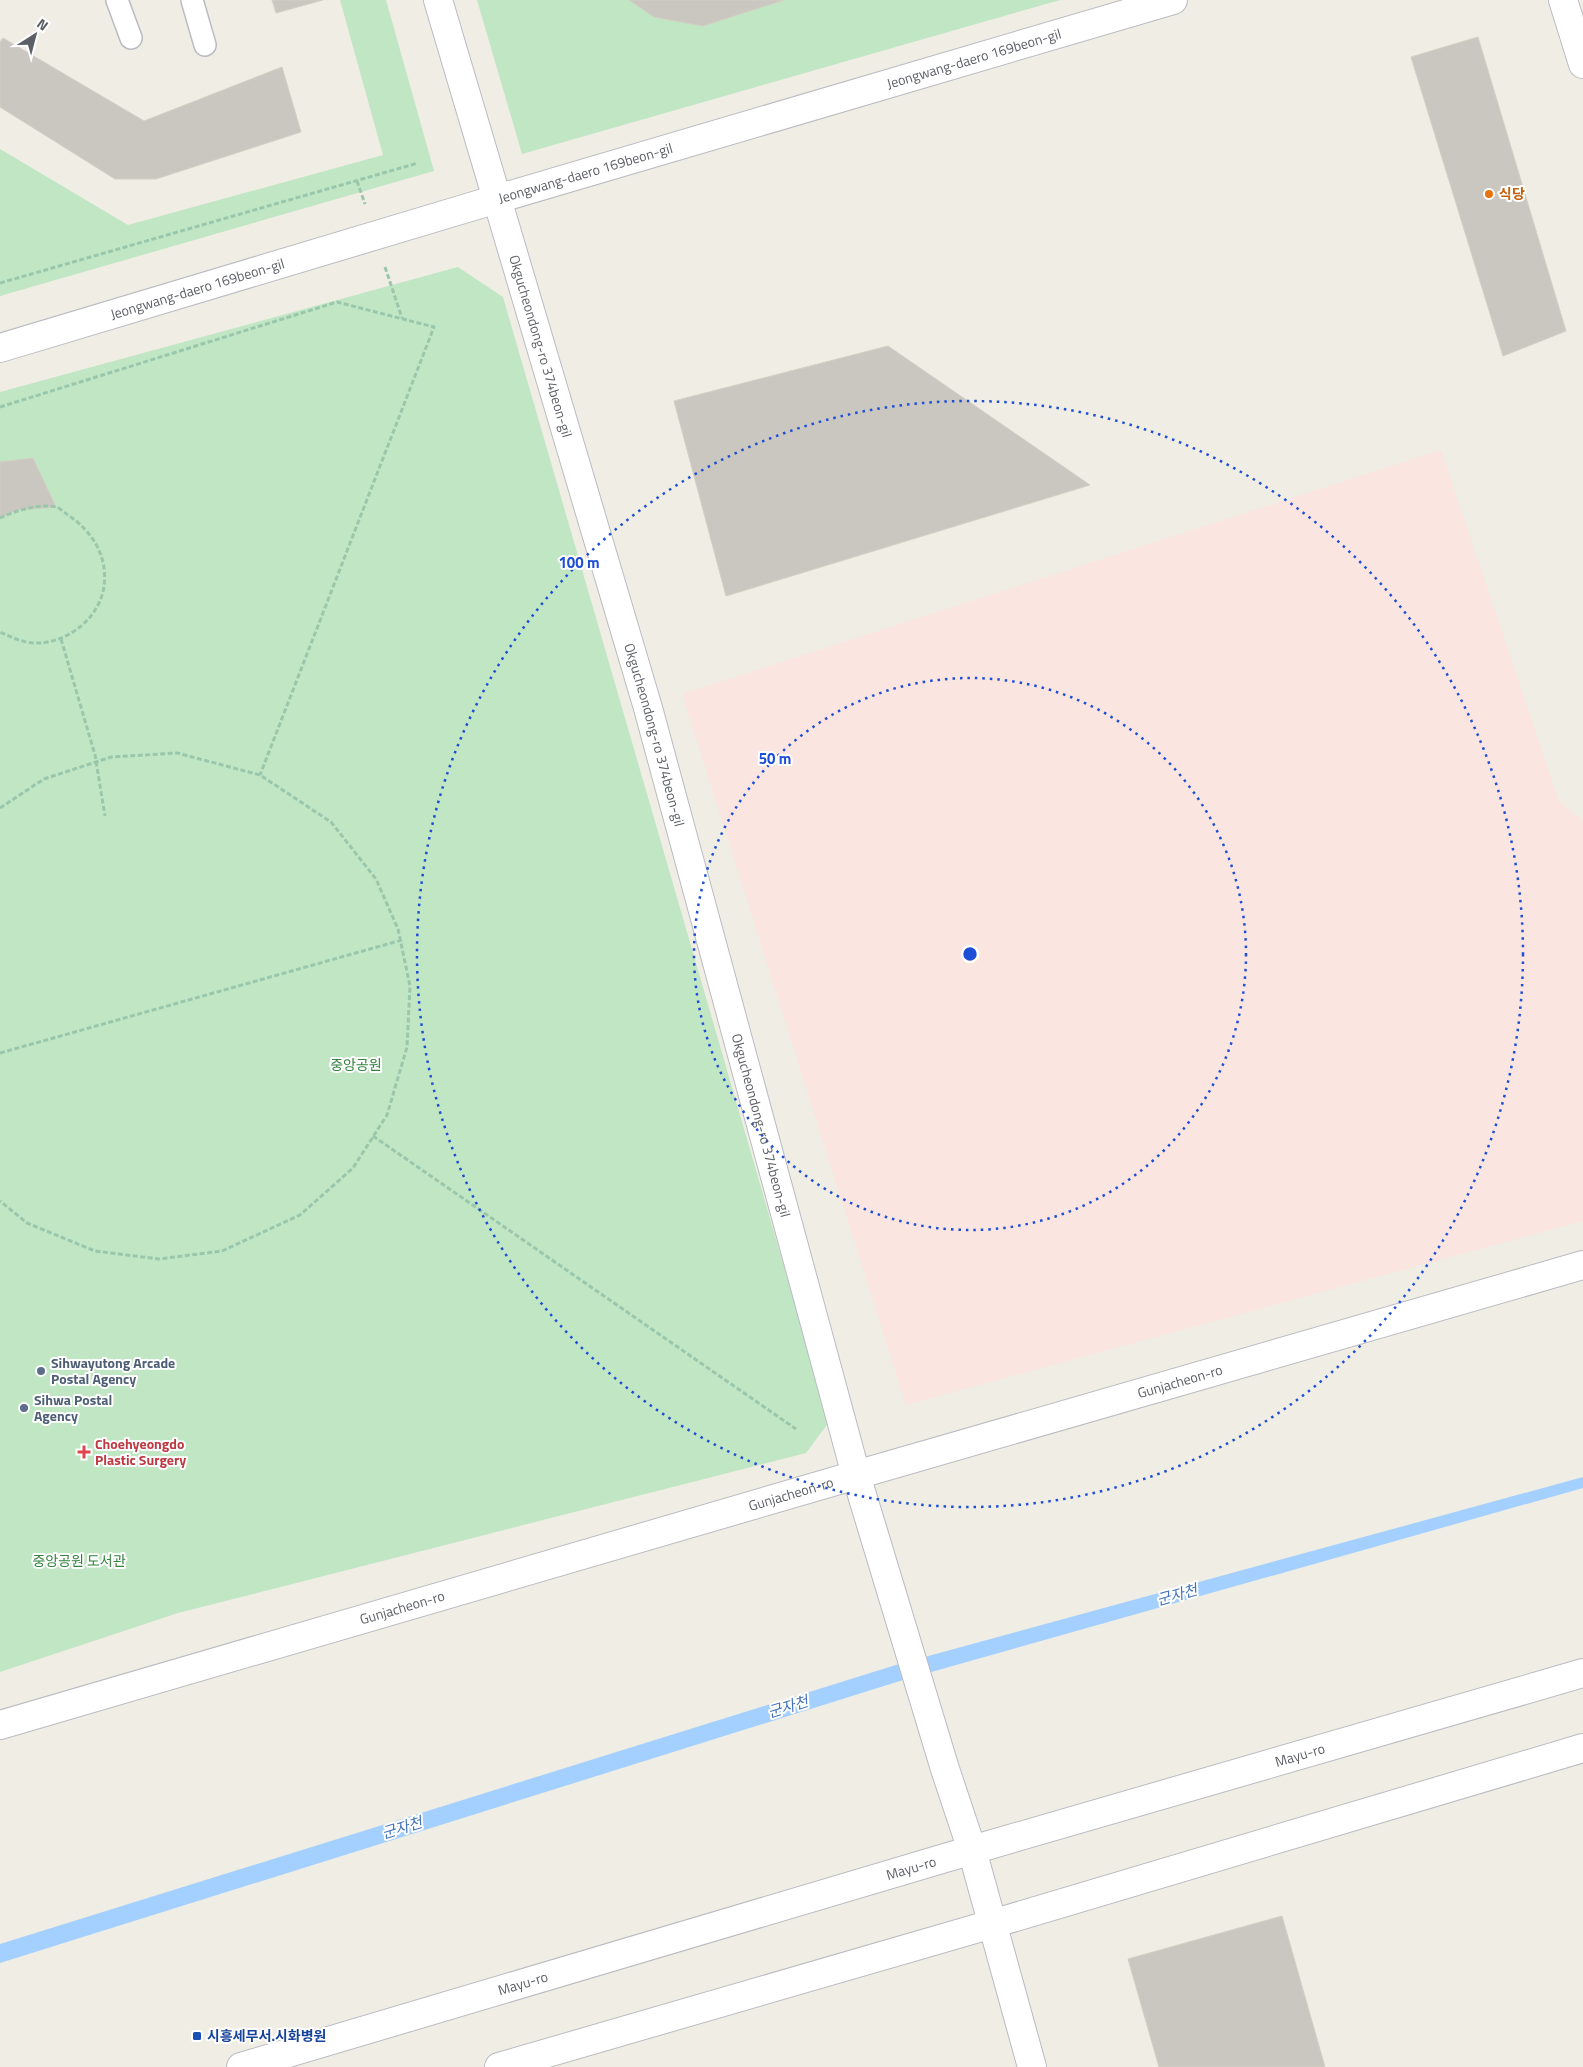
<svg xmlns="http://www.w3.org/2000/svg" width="1583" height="2067" viewBox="0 0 1583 2067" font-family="'Titillium Web','Noto Sans KR',sans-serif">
  <rect width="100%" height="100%" fill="#efede4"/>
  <path fill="#fbe5e1" d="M1441 450 1559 802 1583 820V1221L906 1405 682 694Z"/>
  <path fill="#c1e6c4" d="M340 0H386L434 171 0 296V149L128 225 383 155Z
    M477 0H1060L522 154Z
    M458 267 503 297 829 1422 806 1453 178 1613 0 1672V392Z"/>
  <path fill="#a4d0ff" d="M1583 1477V1488L903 1680 0 1963V1944L899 1664Z"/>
  <path fill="#cac7c1" stroke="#d3cfc3" d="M272 0H323L276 13Z
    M629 0H784L703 26 654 17Z
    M1478 37 1566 331 1503 356 1411 57Z
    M3 38 144 121 282 67 301 132 156 179H115L0 107V42Z
    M888 346 1090 485 726 596 674 401Z
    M33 458 56 507 17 510 0 518V462Z
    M1282 1916 1325 2067H1159L1128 1959Z"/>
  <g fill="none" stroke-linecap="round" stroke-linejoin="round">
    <defs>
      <path id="lane" d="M117 0 131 38
        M192 0 205 45"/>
      <path id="street" d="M856 1475 945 1769 972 1850 1032 2067"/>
      <g id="secondary">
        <path id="s1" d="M438 0 648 708 856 1475"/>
        <path d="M1563 0 1583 64"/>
        <path id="s2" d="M0 348 497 199 1173 0"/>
        <path id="s3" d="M0 1725 856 1475 1583 1265"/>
        <path id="s4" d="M241 2067 972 1850 1583 1673"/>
        <path d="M499 2067 992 1924 1583 1748"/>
      </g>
    </defs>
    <use href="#lane" stroke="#b9bbc0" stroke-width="24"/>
    <use href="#street" stroke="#b9bbc0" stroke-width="30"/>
    <use href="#secondary" stroke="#babcc2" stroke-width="30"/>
    <path stroke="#9ac7ab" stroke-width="3" stroke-dasharray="5 2.5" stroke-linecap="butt" d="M357 181 365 204
      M385 267 402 318
      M0 283 418 163
      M0 407 337 302 434 327 260 775
      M0 518C15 511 39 503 56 507 60 508 65 513 68 515 92 531 108 556 104 586 100 617 70 641 40 643 26 644 13 638 0 632
      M61 639 95 755 105 816
      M0 808 44 779 111 757 177 753 260 775 331 822 376 879 398 929 410 986 407 1047 387 1115 353 1168 300 1215 222 1251 159 1259 95 1251 27 1223 0 1201
      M0 1053 402 940
      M373 1136 796 1429"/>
    <use href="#lane" stroke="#fff" stroke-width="21"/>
    <use href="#street" stroke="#fff" stroke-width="28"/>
    <use href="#secondary" stroke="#fff" stroke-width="28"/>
  </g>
  <g fill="none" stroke="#1d4ed8" stroke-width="2.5" stroke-dasharray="2.5 5">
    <circle cx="970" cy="954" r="276"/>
    <circle cx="970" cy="954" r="553"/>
  </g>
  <circle fill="#e8710a" stroke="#fff" stroke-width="2" cx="1489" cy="194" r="5"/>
  <g fill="#5c6f8a" stroke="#fff" stroke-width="2">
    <circle cx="41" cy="1371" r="5"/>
    <circle cx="24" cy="1408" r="5"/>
  </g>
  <path fill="#e0444e" stroke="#fff" stroke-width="2" d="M81.5 1444.5h5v5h5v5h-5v5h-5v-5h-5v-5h5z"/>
  <rect fill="#1a4fb4" stroke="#fff" stroke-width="2" x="192" y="2031" width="10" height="10" rx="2.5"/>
  <g text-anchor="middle" stroke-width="4" stroke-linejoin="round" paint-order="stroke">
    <g font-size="14" fill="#5c5f65" stroke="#fff">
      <text dy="5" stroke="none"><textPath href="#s2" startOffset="1016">Jeongwang-daero 169beon-gil</textPath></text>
      <text dy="5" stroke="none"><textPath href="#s2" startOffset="611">Jeongwang-daero 169beon-gil</textPath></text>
      <text dy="5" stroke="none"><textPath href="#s2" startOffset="206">Jeongwang-daero 169beon-gil</textPath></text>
      <text dy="5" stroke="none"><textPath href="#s1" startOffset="361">Okgucheondong-ro 374beon-gil</textPath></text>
      <text dy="5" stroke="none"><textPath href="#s1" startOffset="766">Okgucheondong-ro 374beon-gil</textPath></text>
      <text dy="5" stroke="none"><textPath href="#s1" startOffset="1171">Okgucheondong-ro 374beon-gil</textPath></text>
      <text dy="5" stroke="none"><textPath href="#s3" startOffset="1229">Gunjacheon-ro</textPath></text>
      <text dy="5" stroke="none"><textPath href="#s3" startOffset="824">Gunjacheon-ro</textPath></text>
      <text dy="5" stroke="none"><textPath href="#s3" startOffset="419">Gunjacheon-ro</textPath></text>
      <text dy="5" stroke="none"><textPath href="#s4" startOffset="1104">Mayu-ro</textPath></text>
      <text dy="5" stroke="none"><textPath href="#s4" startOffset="699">Mayu-ro</textPath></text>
      <text dy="5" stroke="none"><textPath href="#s4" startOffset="294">Mayu-ro</textPath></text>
    </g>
    <g font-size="14" font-weight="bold" fill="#c56008" stroke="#fff" text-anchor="start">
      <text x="1499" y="199">식당</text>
    </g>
    <g font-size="14" fill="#35833f" stroke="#fff">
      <text x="356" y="1070">중앙공원</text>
      <text x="79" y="1566">중앙공원 도서관</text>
    </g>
    <g font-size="14" font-weight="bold" fill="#4e5e75" stroke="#fff" text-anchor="start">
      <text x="51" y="1368">Sihwayutong Arcade<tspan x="51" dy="16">Postal Agency</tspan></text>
      <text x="34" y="1405">Sihwa Postal<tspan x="34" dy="16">Agency</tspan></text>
    </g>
    <g font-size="14" font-weight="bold" fill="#be3a42" stroke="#fff" text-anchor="start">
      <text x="95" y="1449">Choehyeongdo<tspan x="95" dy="16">Plastic Surgery</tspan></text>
    </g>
    <g font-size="14" font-weight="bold" fill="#164399" stroke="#fff" text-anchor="start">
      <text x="207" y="2041">시흥세무서.시화병원</text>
    </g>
    <g font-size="15" font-style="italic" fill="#4374ba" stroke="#fff">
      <text transform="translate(1177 1595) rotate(-16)" y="5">군자천</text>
      <text transform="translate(788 1707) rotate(-17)" y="5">군자천</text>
      <text transform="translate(402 1828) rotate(-17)" y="5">군자천</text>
    </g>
  </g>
  <circle cx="970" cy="954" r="8" fill="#1d4ed8" stroke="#fff" stroke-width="2.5"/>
  <g font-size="15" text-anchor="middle" font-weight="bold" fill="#1d4ed8" stroke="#fff" stroke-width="4" stroke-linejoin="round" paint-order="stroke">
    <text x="579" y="568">100 m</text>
    <text x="775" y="764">50 m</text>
  </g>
  <g transform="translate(35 35) rotate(36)" stroke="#ffffff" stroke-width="4" paint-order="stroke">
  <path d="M0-4L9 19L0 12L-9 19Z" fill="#5c5f65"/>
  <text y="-8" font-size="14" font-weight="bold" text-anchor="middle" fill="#5c5f65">N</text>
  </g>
</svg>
